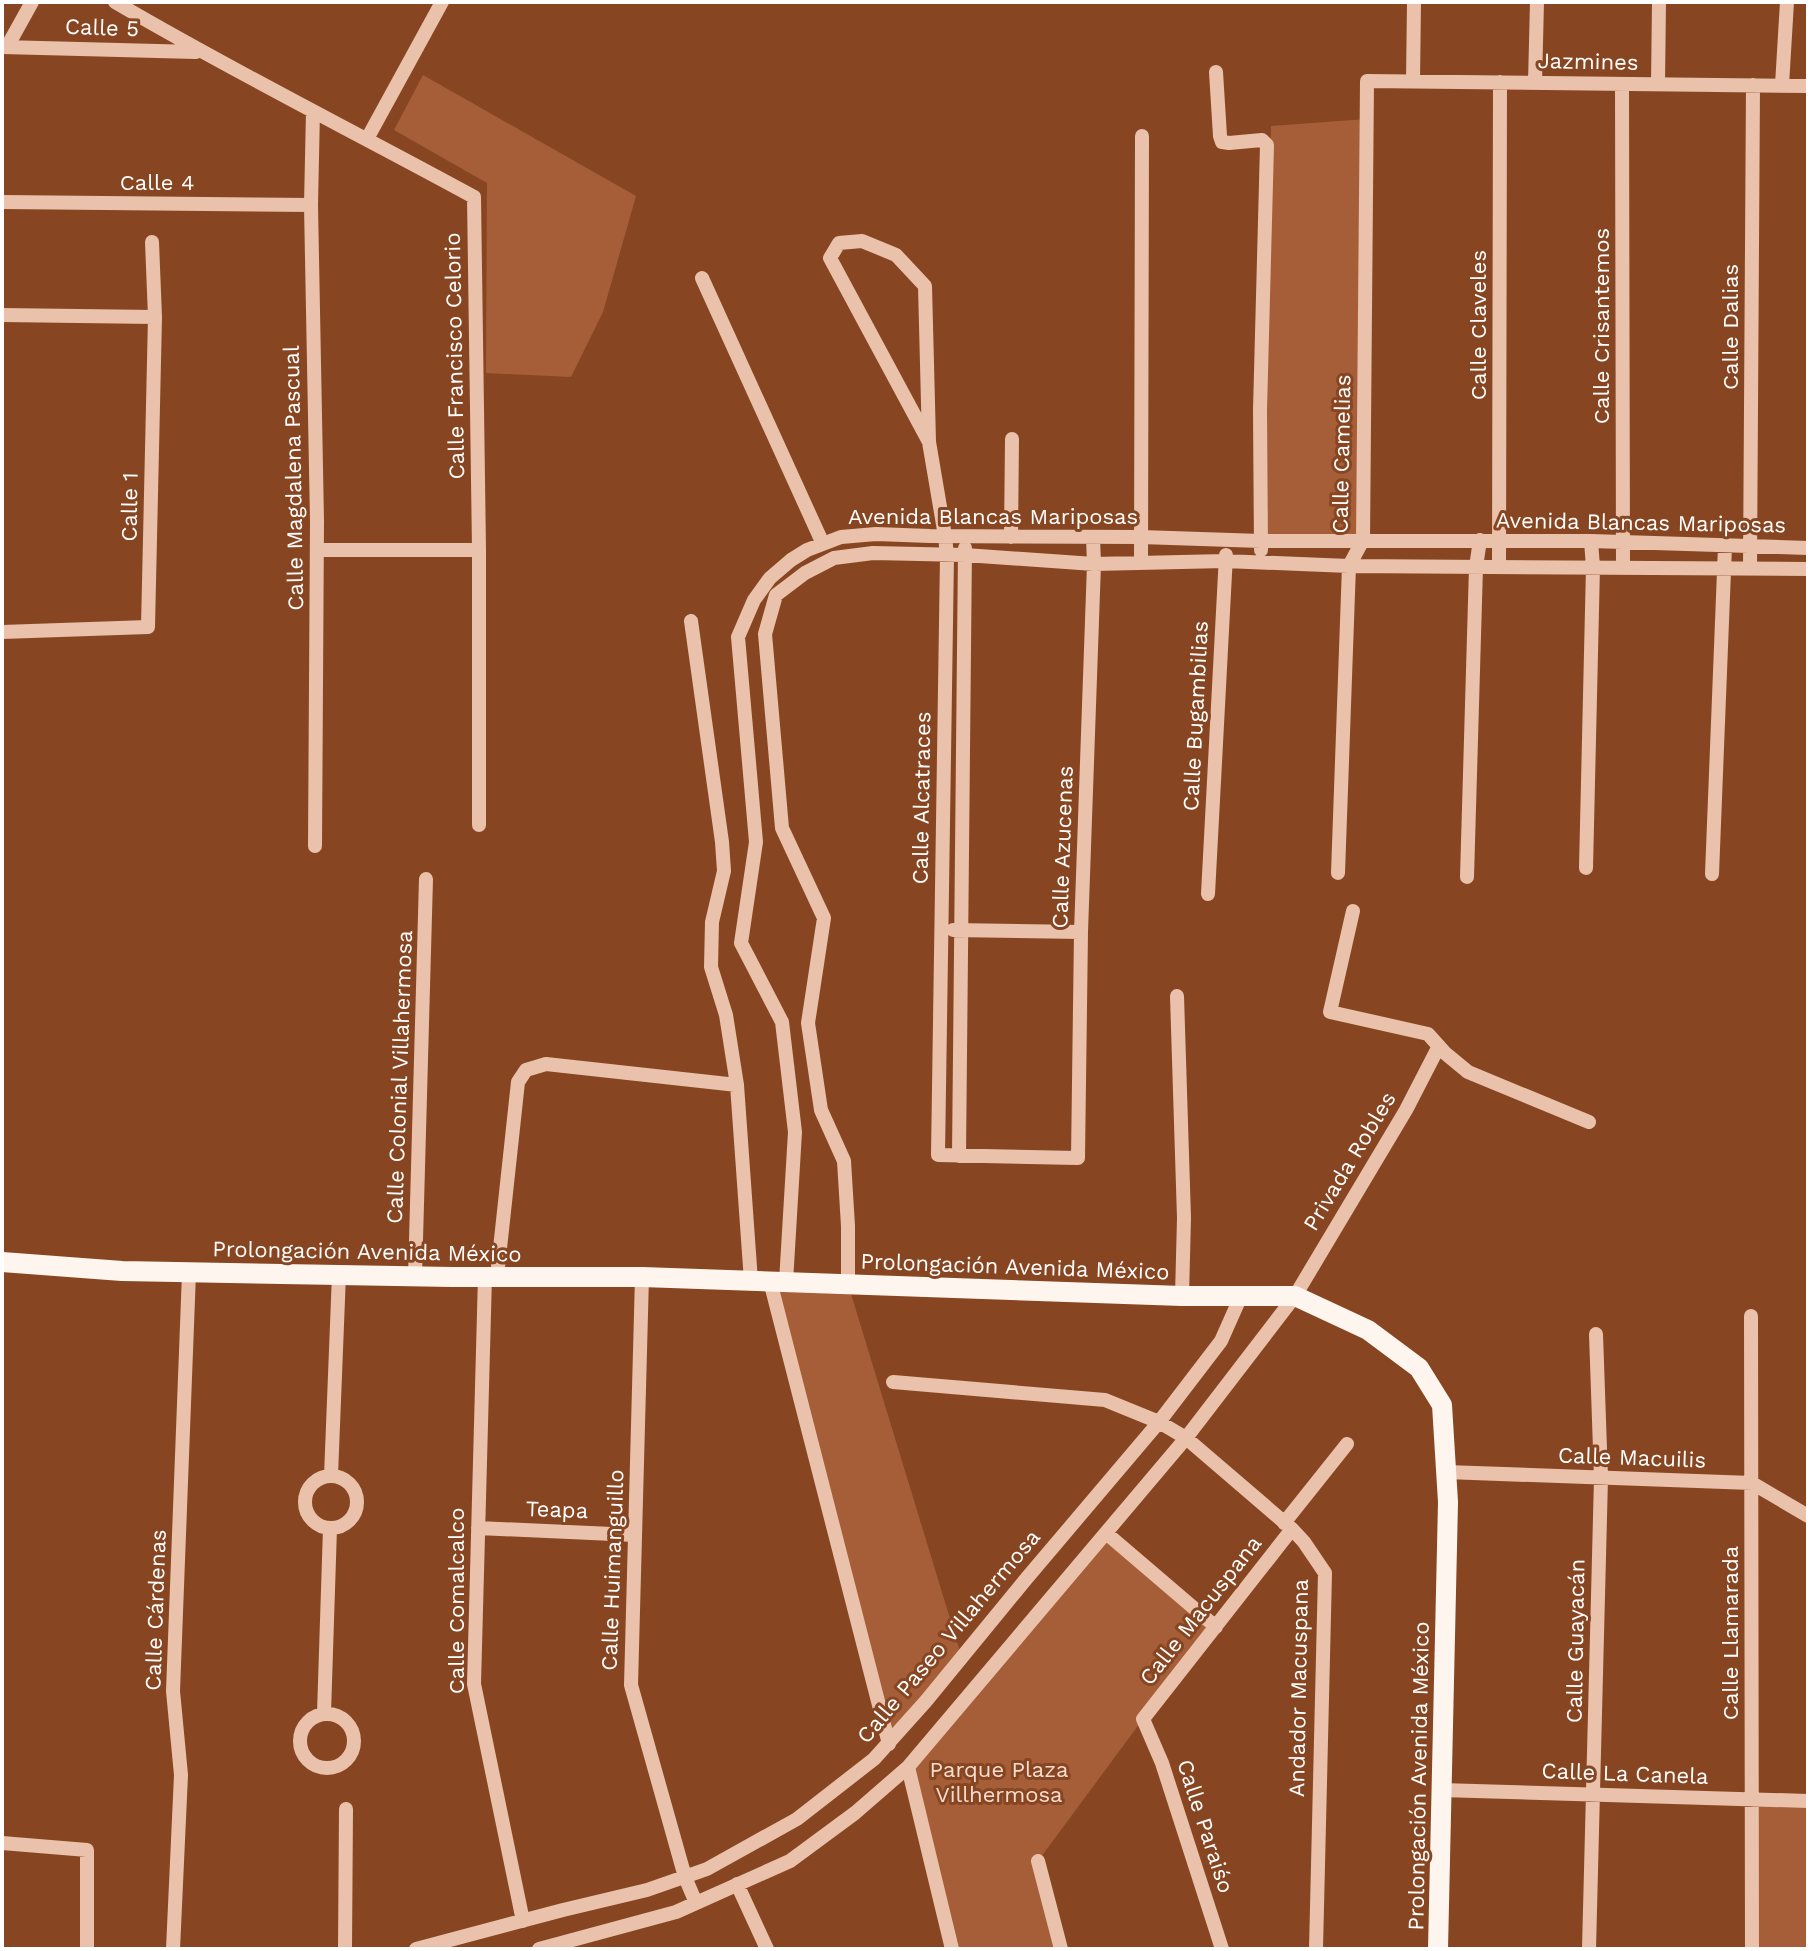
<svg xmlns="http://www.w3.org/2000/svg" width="1810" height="1951" viewBox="0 0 1810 1951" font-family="'Work Sans',sans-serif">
  <rect width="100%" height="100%" fill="#874621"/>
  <path fill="#a65e38" d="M423 75 636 196 603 312 571 377 486 373 487 183 394 130Z
    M1367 119 1363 540 1264 541 1271 126Z
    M770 1281 848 1284 962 1658 889 1744Z
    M1106 1533 1216 1627 1143 1719 1038 1861 1061 1949H952L908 1767Z
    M1752 1799 1808 1801V1949H1752Z"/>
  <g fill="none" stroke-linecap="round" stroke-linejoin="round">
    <path stroke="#eac1ab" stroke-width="14" d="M115 2C232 71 355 132 474 197L479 550V825
      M2 47 196 52
      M7 47 32 2
      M1216 72 1220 136 1222 142 1229 143 1262 140 1267 145 1260 410 1261 550
      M1413 81 1414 2
      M1535 83 1537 2
      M1622 84 1623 568
      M1658 84 1659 2
      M1782 85 1787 2
      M313 111 311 205 317 521 315 846
      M367 139 442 2
      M2 202 311 205
      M702 278 823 544
      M2 315 155 317
      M929 442 830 258 839 243 862 241 896 255 925 286 929 442 945 536 947 556 938 1155 1078 1158 1081 932 1094 564 1093 538
      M1011 537 1012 439
      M317 550H479
      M1141 563 1142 136
      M1499 567 1500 82
      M1750 568 1753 85
      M691 621 722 842 724 871 712 922 711 967 726 1015 737 1085 751 1281
      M2 632 148 627 155 317 152 242
      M1586 868 1593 567 1591 541
      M1338 873 1349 566 1363 540 1367 81 1808 86
      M1712 874 1725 546
      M1467 877 1476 567 1480 540
      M1208 894 1226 555
      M1353 911 1330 1012 1428 1034 1445 1053 1468 1072 1589 1122
      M953 930 1081 932
      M1177 996 1184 1218 1182 1296
      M959 1156 965 548
      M415 1276 426 879
      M485 1276 474 1684 523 1921
      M497 1276 518 1082 526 1070 546 1064 737 1085
      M642 1277 631 1685 685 1877 696 1903
      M770 1281 889 1744
      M786 1282 795 1132 782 1022 741 943 756 842 738 637 754 600 770 578 791 560 807 550 841 537 876 534 930 536 1141 537 1261 541H1591L1808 548
      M848 1284V1226L844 1161 821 1110 808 1023 824 918 782 828 765 634 776 595 805 573 834 558 873 553 965 555 1094 564 1225 561 1349 566 1808 569
      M1751 1316 1752 1949
      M893 1382 1105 1400 1159 1422 1186 1438 1292 1529 1304 1542 1325 1573 1316 1949
      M1446 1472 1752 1483 1808 1516
      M331 1476 339 1274
      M305 1502a26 26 0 1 1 52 0a26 26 0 1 1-52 0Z
      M1284 1523 1347 1444
      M478 1528 635 1535
      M1106 1533 1216 1627
      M324 1713 330 1528
      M300 1741a27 27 0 1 1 54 0a27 27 0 1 1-54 0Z
      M908 1767 952 1949
      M1441 1790 1808 1801
      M2 1843 87 1850V1949
      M1038 1861 1061 1949
      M737 1884 767 1949
      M173 1949 181 1775 173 1691 189 1273
      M345 1949 346 1809
      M416 1949 563 1910 647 1890 707 1869 797 1819 874 1759 926 1701 1026 1579 1159 1422 1221 1341 1241 1296
      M539 1949 676 1912 790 1861 855 1813 908 1767 1186 1438 1295 1296 1406 1110 1439 1046
      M1222 1949 1162 1763 1143 1719 1292 1529
      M1589 1949 1601 1478 1596 1334"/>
    <path stroke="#fef5ee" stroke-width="20" d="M2 1262 122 1271 452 1277H642L1182 1296H1295L1368 1330 1419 1368 1442 1405 1448 1502 1438 1949"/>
  </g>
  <g text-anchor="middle" stroke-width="6" stroke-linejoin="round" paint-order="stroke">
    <g font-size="22" fill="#fff" stroke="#874621">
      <text transform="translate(102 27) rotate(2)" y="8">Calle 5</text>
      <text transform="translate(1588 61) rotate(1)" y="8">Jazmines</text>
      <text x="157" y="190">Calle 4</text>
      <text transform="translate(1478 325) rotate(-90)" y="8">Calle Claveles</text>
      <text transform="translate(1601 326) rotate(-90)" y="8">Calle Crisantemos</text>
      <text transform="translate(1730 327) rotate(-90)" y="8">Calle Dalias</text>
      <text transform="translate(454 356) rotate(-91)" y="8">Calle Francisco Celorio</text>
      <text transform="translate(1341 454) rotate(-89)" y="8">Calle Camelias</text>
      <text transform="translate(293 478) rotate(-91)" y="8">Calle Magdalena Pascual</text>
      <text transform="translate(129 507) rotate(-89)" y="8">Calle 1</text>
      <text x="993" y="524">Avenida Blancas Mariposas</text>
      <text transform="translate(1641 522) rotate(1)" y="8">Avenida Blancas Mariposas</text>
      <text transform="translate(1195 716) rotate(-87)" y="8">Calle Bugambilias</text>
      <text transform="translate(921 798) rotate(-89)" y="8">Calle Alcatraces</text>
      <text transform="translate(1062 847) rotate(-88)" y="8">Calle Azucenas</text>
      <text transform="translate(399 1077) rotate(-88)" y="8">Calle Colonial Villahermosa</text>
      <text transform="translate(1349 1161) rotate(-59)" y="8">Privada Robles</text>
      <text transform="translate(367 1251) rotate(1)" y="8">Prolongación Avenida México</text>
      <text transform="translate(1015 1266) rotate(2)" y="8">Prolongación Avenida México</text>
      <text transform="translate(1632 1457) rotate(2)" y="8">Calle Macuilis</text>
      <text transform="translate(557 1509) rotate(2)" y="8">Teapa</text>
      <text transform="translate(612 1570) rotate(-88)" y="8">Calle Huimanguillo</text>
      <text transform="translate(456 1601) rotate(-90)" y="8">Calle Comalcalco</text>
      <text transform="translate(155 1610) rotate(-88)" y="8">Calle Cárdenas</text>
      <text transform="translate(1200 1610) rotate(-52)" y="8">Calle Macuspana</text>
      <text transform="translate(1730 1633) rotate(-90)" y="8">Calle Llamarada</text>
      <text transform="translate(948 1636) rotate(-50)" y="8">Calle Paseo Villahermosa</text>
      <text transform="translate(1575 1641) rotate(-89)" y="8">Calle Guayacán</text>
      <text transform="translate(1298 1688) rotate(-89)" y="8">Andador Macuspana</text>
      <text transform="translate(1625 1773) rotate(2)" y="8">Calle La Canela</text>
      <text transform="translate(1418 1776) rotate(-89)" y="8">Prolongación Avenida México</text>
      <text transform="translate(1206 1826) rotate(72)" y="8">Calle Paraiśo</text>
    </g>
    <g font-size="22" fill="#f7ddcf" stroke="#874621">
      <text x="999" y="1777">Parque Plaza<tspan x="999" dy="25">Villhermosa</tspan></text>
    </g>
  </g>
  <rect width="1810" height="1951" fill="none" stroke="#ffffff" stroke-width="8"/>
</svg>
